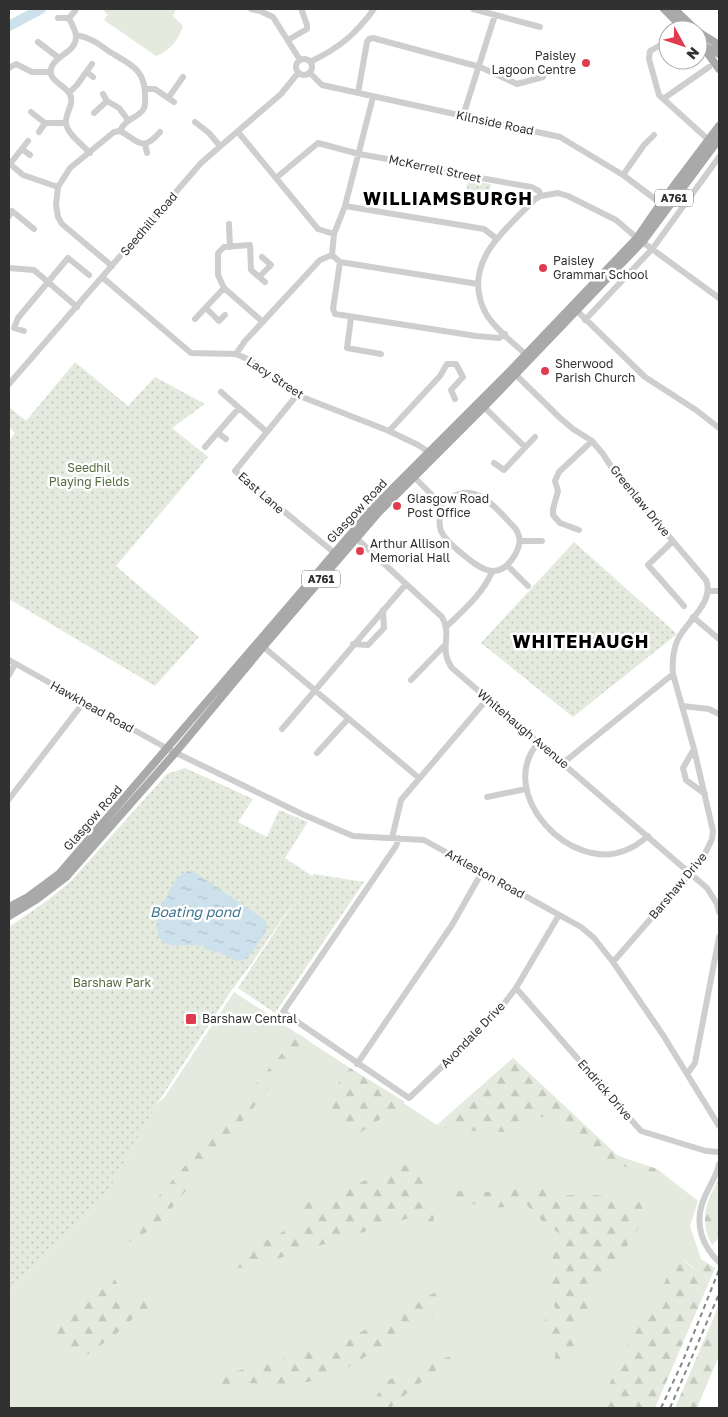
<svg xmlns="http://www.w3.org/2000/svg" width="728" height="1417" viewBox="0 0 728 1417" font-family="'Golos Text',sans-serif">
  <defs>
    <pattern id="forest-firs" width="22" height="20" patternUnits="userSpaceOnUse" patternTransform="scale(1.25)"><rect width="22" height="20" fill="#e4eadd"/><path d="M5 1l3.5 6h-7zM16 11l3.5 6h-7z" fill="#c4c9be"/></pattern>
    <pattern id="park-dots" width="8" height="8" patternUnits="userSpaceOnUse" patternTransform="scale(1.25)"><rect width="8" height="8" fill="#e4eadd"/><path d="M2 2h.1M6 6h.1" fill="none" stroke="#c4c9be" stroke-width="1.8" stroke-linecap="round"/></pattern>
    <pattern id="water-ripples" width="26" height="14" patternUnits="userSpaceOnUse" patternTransform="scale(1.25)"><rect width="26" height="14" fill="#cde1ec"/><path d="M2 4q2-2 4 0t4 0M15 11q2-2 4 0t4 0" fill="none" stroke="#b0c2cb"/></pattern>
  </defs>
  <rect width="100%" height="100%" fill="#fff"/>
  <path fill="#e4eadd" d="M102 9H176L173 16 183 26C179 39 169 52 156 56L104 20 108 15Z
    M234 992 437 1125 513 1058 618 1156 657 1169 698 1201 690 1226 701 1259 696 1270 683 1259 616 1408H9V1291L102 1202 157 1104 164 1098Z"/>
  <path fill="url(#forest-firs)" d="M299 1034 308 1040 157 1226 129 1242 146 1211Z
    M513 1058 618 1156 657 1169 653 1177 594 1155 547 1115 504 1132 456 1130 437 1125Z
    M350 1068 405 1102 348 1141 322 1105Z
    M415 1161 427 1180 423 1205 434 1217 433 1224 412 1217 250 1267 217 1270 254 1247 316 1214 287 1211Z
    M719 1178V1238L712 1245C698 1218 707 1202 719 1178Z
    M537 1185 559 1196 587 1194 619 1198 641 1203 645 1217 614 1267 595 1289 572 1350 559 1369 555 1359 556 1342 546 1334 545 1319 557 1313 548 1289 553 1257 560 1233 548 1227 527 1205 493 1208 443 1198 441 1191C456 1190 471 1192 485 1192 503 1191 520 1186 537 1185Z
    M678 1255 695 1270 701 1259 715 1268 655 1408H601L603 1399 625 1350 661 1290Z
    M114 1279 130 1300 171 1301 141 1311 115 1335 77 1362 57 1349 55 1329Z
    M453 1282 452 1291 436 1313 334 1376 298 1384 241 1383 211 1387V1378L334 1345 399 1313Z
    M719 1305V1356L697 1408H675Z
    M458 1353 406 1394 390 1408H376L375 1398 388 1380Z"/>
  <path fill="url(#park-dots)" d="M470 181 491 184 489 193 484 196 475 191 470 194 467 191V185Z
    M75 362 128 406 155 377 205 404 172 428 208 457 116 566 199 637 155 686 9 599V441L15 433 9 427V407L26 421Z
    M574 542 677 634 573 717 481 643Z
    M185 768 253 799 238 822 267 837 279 810 308 822 285 858 312 876 314 874 364 882 275 1013 238 988 302 890 252 963 231 991 157 1104 102 1202 9 1291V927L48 900 71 881 167 774Z"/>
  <path fill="url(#water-ripples)" d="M188 871 196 873 265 920 267 926 265 933 247 959 237 961 220 953 205 949 202 944 201 946C188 943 173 949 163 942 154 935 155 910 163 902 164 900 166 899 167 897 170 888 177 875 188 871Z"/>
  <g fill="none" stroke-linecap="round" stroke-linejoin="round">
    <path stroke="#cde1ec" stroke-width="10" d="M9 26 41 9"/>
    <path stroke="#cecece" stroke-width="6" d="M251 9 260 11 273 17 300 60
      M473 9 540 27
      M58 18H69L75 11
      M69 18C71 23 76 31 76 36 77 53 54 55 51 69 48 80 64 85 69 93 76 103 65 112 66 123 67 134 83 145 90 153
      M76 35C90 37 99 44 110 52 129 64 144 68 145 93 145 98 146 104 144 108 140 118 126 117 120 131
      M288 40 307 29V25L302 11 303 9
      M668 41 650 51 649 59 659 95 712 143
      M38 42 59 58
      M296 67a8 8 0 1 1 16 0a8 8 0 1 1-16 0Z
      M310 62C339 48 355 35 374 9
      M9 68 16 64 32 72H51
      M87 72 93 77
      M310 73 322 85 560 137 623 175 667 208
      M145 89H155L174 102
      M69 93 77 85 92 64
      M358 93 367 42 369 39 373 38 480 67 517 84 543 77
      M103 94 107 101 119 108 128 120
      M169 97 183 77
      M663 99 709 67
      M31 112 45 123H66
      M94 113 107 101
      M463 116 495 15
      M195 122 209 133 220 146
      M39 132 45 123
      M238 132 318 229 334 234
      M145 144 147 153
      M22 149 30 155
      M9 163 23 175 58 187
      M10 164 28 141
      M623 175 644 145 654 135
      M276 178 318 143 359 154 416 164 435 170 531 187 539 191 541 196 558 193 568 196 616 220 637 238 719 298
      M345 206 484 229 497 239
      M9 216 12 211 34 229
      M229 224 230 247
      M332 255 334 234 345 206 373 97
      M332 255 340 262 478 284
      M340 262 333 309 335 314 476 336 499 338 505 334
      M112 266 62 224 58 217 56 205 58 187 70 168 114 132 120 131C139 141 142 153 160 132
      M9 268 34 270 77 307
      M102 277 191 353 236 354 250 360 297 395 389 431 418 445 432 454
      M259 277 271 265 262 257
      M573 307 645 377 696 410 719 428
      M206 308 219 321 225 315
      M351 318 347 348 381 354
      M195 319 224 288
      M585 320 653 248 719 157
      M263 322 224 288 218 275V253L224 247 250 245 251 270 265 282
      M24 331 14 328 18 318 68 258 89 275
      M236 354 245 341 320 260 332 255
      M528 356C516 346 502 334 492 322 485 314 481 305 479 294 472 253 510 226 535 199L541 196
      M513 372 559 417 573 429 592 441 603 454 616 474 706 580C715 602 687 621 678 639 673 650 672 662 673 674L694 749 713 831 712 839 702 860 613 962
      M9 384 201 163 281 94 298 73
      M221 392 267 432
      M297 395 235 471 337 555
      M484 407 525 447
      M389 431 440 376 447 364H456L463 377 451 390 455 399
      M218 433 226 439
      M205 447 239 408
      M494 463 504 470 535 437
      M411 474 441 504C440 513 438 523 441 531 445 540 453 546 460 552 480 569 499 584 516 553 521 543 521 537 515 528 500 513 482 487 459 494 453 495 447 501 441 504
      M579 530 560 523 553 515V509L558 491 555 481 559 472 592 441
      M354 536 442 617C453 636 438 648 452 668L707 888 717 904 719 912
      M521 541H542
      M673 541 648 565 684 606
      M507 565 528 586
      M709 591H719
      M693 617 719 639
      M447 626C464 610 483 593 492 572
      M260 644 419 778
      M353 644 368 645 384 628 383 610
      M9 660 168 749 304 815 353 836 424 840 581 927 594 938 613 962 663 1035 719 1126
      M9 675 15 664
      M411 680 445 645
      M682 706 709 709 719 714
      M282 729 406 584
      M538 743C495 793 570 874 626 850 635 847 641 842 648 836
      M694 749 683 768 686 780 705 794
      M317 753 348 719
      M563 763 673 674
      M487 797 526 789
      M9 799 84 702
      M392 838 401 800 488 698
      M399 838 396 846 283 1012 409 1098 493 1018 516 988 559 915
      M516 988 641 1131 706 1151 719 1152
      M357 1064 452 925 482 872
      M687 1074 695 1063 719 937
      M719 1164C716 1179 706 1190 702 1204 695 1226 703 1247 719 1262"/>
    <path stroke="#a9a9a9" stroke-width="8" d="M664 9 685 30
      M674 9 696 30
      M698 32 719 45
      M701 44 719 69
      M706 47 719 54
      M9 907 28 897 59 874 374 507 511 370 637 238 661 203 719 126
      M9 916 37 899 66 877 175 753 263 647 379 512 484 407 643 241 719 139"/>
    <path stroke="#868686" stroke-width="2" stroke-dasharray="5 4" stroke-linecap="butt" d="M661 1408 682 1363 719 1270
      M670 1408 719 1294"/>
  </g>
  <g fill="#e03b4f" stroke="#fff" stroke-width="2">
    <circle cx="586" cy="63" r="5"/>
    <circle cx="543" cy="268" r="5"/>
    <circle cx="545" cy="371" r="5"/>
    <circle cx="397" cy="506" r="5"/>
    <circle cx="360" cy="551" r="5"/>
    <rect x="185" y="1013" width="12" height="12" rx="2.5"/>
  </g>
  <g text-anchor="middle" stroke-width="5" stroke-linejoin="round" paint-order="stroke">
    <g fill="#fff" stroke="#6f6f6f" stroke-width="1">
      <rect x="655" y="189.5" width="38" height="17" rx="4"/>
      <rect x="302" y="570.5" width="38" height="17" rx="4"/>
    </g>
    <g font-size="11" font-weight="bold" fill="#313131">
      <text x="674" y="202">A761</text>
      <text x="321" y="583">A761</text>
    </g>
    <g font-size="12" fill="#313131" stroke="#fff" text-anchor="start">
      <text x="576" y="60" text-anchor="end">Paisley<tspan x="576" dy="14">Lagoon Centre</tspan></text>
      <text x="553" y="265">Paisley<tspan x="553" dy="14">Grammar School</tspan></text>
      <text x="555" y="368">Sherwood<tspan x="555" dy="14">Parish Church</tspan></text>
      <text x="407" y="503">Glasgow Road<tspan x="407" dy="14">Post Office</tspan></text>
      <text x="370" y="548">Arthur Allison<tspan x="370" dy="14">Memorial Hall</tspan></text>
      <text x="202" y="1023">Barshaw Central</text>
    </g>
    <g font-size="12" fill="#313131" stroke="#fff">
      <text transform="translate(495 123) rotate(12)" y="4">Kilnside Road</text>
      <text transform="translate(435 169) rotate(12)" y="4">McKerrell Street</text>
      <text transform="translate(149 224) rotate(-49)" y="4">Seedhill Road</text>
      <text transform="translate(275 378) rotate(33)" y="4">Lacy Street</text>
      <text transform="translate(261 493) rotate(41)" y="4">East Lane</text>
      <text transform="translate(640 501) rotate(51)" y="4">Greenlaw Drive</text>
      <text transform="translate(357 511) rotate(-47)" y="4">Glasgow Road</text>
      <text transform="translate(92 707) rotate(29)" y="4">Hawkhead Road</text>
      <text transform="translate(523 729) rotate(40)" y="4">Whitehaugh Avenue</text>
      <text transform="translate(93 818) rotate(-49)" y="4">Glasgow Road</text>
      <text transform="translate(485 874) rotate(29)" y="4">Arkleston Road</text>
      <text transform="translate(678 886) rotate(-50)" y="4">Barshaw Drive</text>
      <text transform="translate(473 1035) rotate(-46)" y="4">Avondale Drive</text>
      <text transform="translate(605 1090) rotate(49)" y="4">Endrick Drive</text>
    </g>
    <g font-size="12" fill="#566c3f" stroke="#fff">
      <text x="89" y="472">Seedhil<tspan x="89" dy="14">Playing Fields</tspan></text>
      <text x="112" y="987">Barshaw Park</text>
    </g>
    <g font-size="14" font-style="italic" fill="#407691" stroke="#fff">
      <text x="195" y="917">Boating pond</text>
    </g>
    <g font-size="18" font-weight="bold" letter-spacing="1" fill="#000" stroke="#fff">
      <text x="448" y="205">WILLIAMSBURGH</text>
      <text x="581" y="648">WHITEHAUGH</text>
    </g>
  </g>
  <rect width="728" height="1417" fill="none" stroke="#313131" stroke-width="20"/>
  <g transform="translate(683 45) rotate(130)"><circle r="24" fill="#ffffff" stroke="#adadad"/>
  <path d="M0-4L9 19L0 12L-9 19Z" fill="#e03b4f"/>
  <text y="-8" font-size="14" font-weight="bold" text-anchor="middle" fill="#313131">N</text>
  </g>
</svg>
